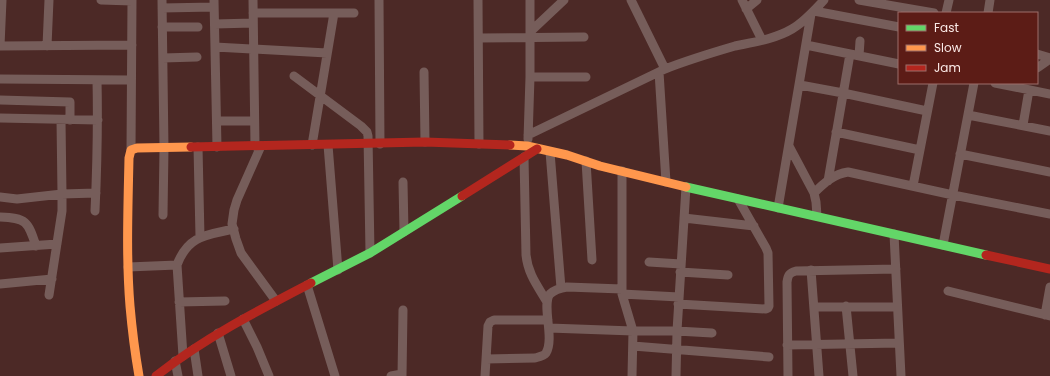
<svg xmlns="http://www.w3.org/2000/svg" width="1050" height="376" viewBox="0 0 1050 376" font-family="Poppins,sans-serif">
  <rect width="100%" height="100%" fill="#4c2926"/>
  <g fill="none" stroke-linecap="round" stroke-linejoin="round">
    <path stroke="#765d5a" stroke-width="9" d="M101 0 132 1
      M162 0 164 148 163 215
      M214 0 217 147
      M253 0 255 146
      M379 0 380 144
      M478 0 479 144
      M631 0 665 69
      M742 0 762 40
      M859 0 934 13
      M162 8 214 7
      M746 9 757 0
      M814 11 899 27
      M253 13H354
      M946 13 949 0
      M988 13 990 0
      M215 24 253 23
      M162 27H198
      M530 32 564 0
      M479 38 584 37
      M806 45 899 64
      M0 46 132 45
      M0 46 2 0
      M47 46 49 0
      M215 47 327 53
      M1037 54 1050 58
      M859 56 860 41
      M163 58 197 57
      M1037 68 1050 59
      M424 72 425 142
      M659 72 666 182
      M294 76 361 126 367 132 368 136 370 253
      M530 77H586
      M0 79 131 80
      M995 83 1050 94
      M800 85 843 93 927 111
      M0 100 70 102V120
      M968 115 1050 131
      M0 118 98 120
      M217 121H254
      M1023 125 1029 90
      M836 132 920 150
      M528 135 665 69C688 60 711 53 735 46 754 42 775 39 792 29 804 22 814 11 824 0
      M528 139 530 77V0
      M312 145 334 13
      M328 145 338 270
      M261 146 237 200 234 210 232 224 236 239 241 253 276 301
      M789 146 814 193 816 202 817 216
      M198 147 200 237
      M131 150 132 0
      M550 152 561 288
      M960 154 1050 172
      M524 157 526 255C528 274 537 285 547 302
      M586 161 592 260
      M622 171V294L633 331 632 376
      M828 181 850 54
      M403 182 404 232
      M913 186 933 83
      M814 193C824 183 834 174 848 172L953 195 1050 214
      M0 197 17 199 62 194 96 193
      M778 208 811 14
      M95 211C97 167 98 124 97 80
      M0 217C26 218 28 221 36 246
      M684 218 754 226
      M894 234 901 376
      M943 245 974 83
      M0 248 57 244
      M649 262 681 264
      M128 267 177 265
      M811 270 819 376
      M680 272 728 275
      M0 284 52 279
      M307 285 335 376
      M948 291 1050 316
      M622 294 679 297
      M49 295 62 211V194L61 120
      M179 302 225 301
      M678 304 766 309 768 308 769 306 768 253 766 248 738 199
      M846 306 853 376
      M814 307H897
      M1045 315 1050 287
      M243 319 257 347 269 376
      M549 328 633 331H677L712 333
      M218 333 231 376
      M787 345 899 343
      M633 346 769 357
      M194 349 198 376
      M183 356 177 265C188 235 207 235 234 229
      M486 359 535 358C539 357 544 356 546 353 555 338 541 304 550 294 554 290 561 288 567 287L622 289
      M175 361 178 376
      M391 376 402 374
      M402 376 403 310
      M485 376 488 326 490 322 494 320H548
      M676 376 677 331 686 187
      M788 376 787 282C788 275 789 273 796 271L896 269"/>
    <path stroke="#63d668" stroke-width="9" d="M686 187 986 255
      M311 283 370 253 462 196"/>
    <path stroke="#ff974d" stroke-width="9" d="M510 145 527 146 567 155 600 166 686 187
      M139 376C135 353 132 329 130 306 126 257 128 207 129 158L131 150 137 148 191 147"/>
    <path stroke="#b3261e" stroke-width="9" d="M191 147 425 142 510 145
      M462 196 537 149
      M986 255 1050 269
      M156 376C203 339 257 311 311 283"/>
  </g>
  <rect x="898" y="12" width="140" height="72" fill="#5c1c16" stroke="#9c6e6a"/>
  <rect x="906" y="25" width="20" height="6" fill="#63d668" stroke="#9c6e6a"/>
  <text x="934" y="32" font-size="12" fill="#fbeae7">Fast</text>
  <rect x="906" y="45" width="20" height="6" fill="#ff974d" stroke="#9c6e6a"/>
  <text x="934" y="52" font-size="12" fill="#fbeae7">Slow</text>
  <rect x="906" y="65" width="20" height="6" fill="#b3261e" stroke="#9c6e6a"/>
  <text x="934" y="72" font-size="12" fill="#fbeae7">Jam</text>
</svg>
